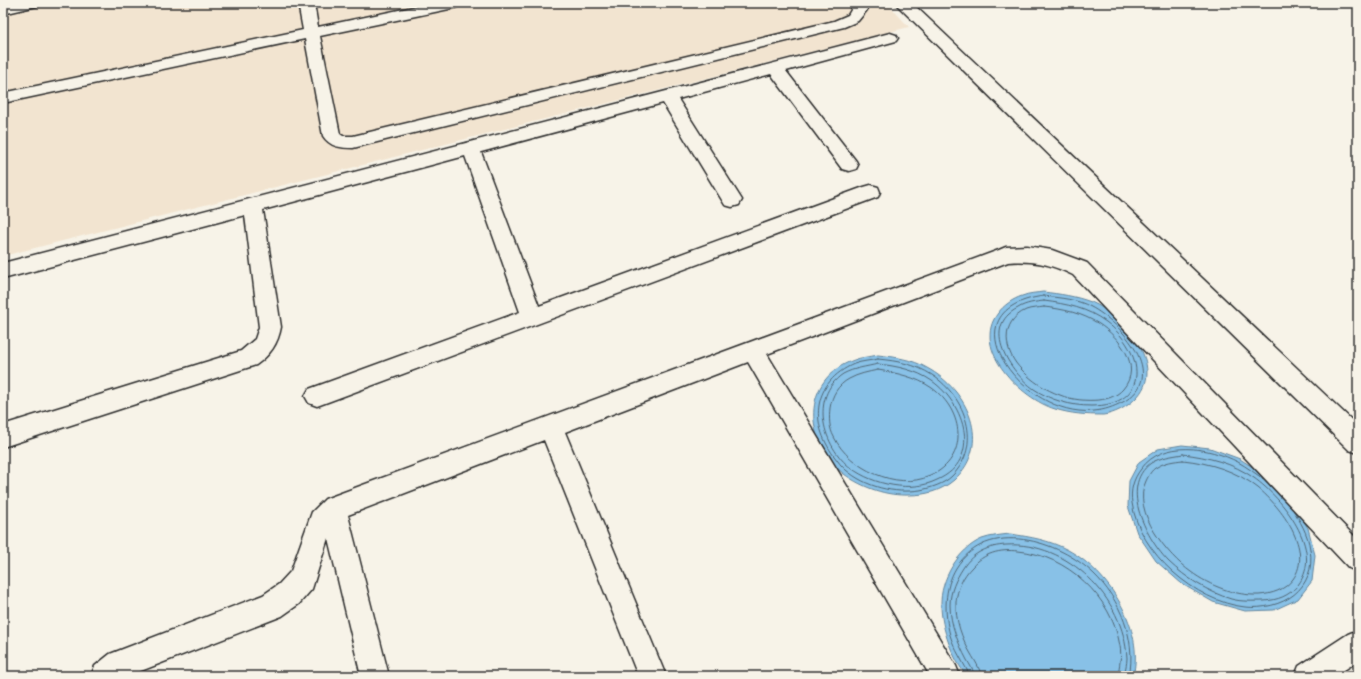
<svg xmlns="http://www.w3.org/2000/svg" width="1361" height="679" viewBox="0 0 1361 679" font-family="Mali,sans-serif">
  <rect width="100%" height="100%" fill="#f7f3e8"/>
  <filter id="ink" filterUnits="userSpaceOnUse"><feTurbulence type="fractalNoise" baseFrequency=".025" numOctaves="2"/><feDisplacementMap in="SourceGraphic" scale="8" xChannelSelector="R" yChannelSelector="G"/><feConvolveMatrix kernelMatrix="1 2 1 2 8 2 1 2 1" color-interpolation-filters="sRGB"/></filter>
  <g filter="url(#ink)">
    <path fill="#f2e4d0" d="M3 3H887L909 27 3 256Z"/>
    <path fill="#88c1e7" stroke="#63859c" d="M1043 292C1060 294 1075 296 1091 302 1123 315 1169 367 1135 399 1127 407 1114 414 1103 415 1086 415 1071 414 1055 409 1022 399 970 349 998 313 1004 305 1013 299 1022 296 1029 293 1037 293 1043 292Z
      M878 355C895 357 912 359 927 368 968 390 993 444 954 480 941 491 926 495 909 495 887 496 863 488 844 474 804 443 800 379 854 360 861 357 870 357 878 355Z
      M1182 445 1210 448 1240 459 1268 477 1291 501 1308 528 1315 555 1312 581 1298 599 1274 610 1245 611 1213 602 1182 584 1156 561 1137 533 1128 506 1129 481 1139 462 1158 449Z
      M1010 534C1031 537 1049 540 1068 550 1109 572 1145 629 1133 676H967C953 660 941 628 941 605 940 580 958 549 982 539 990 536 1001 535 1010 534Z"/>
    <g fill="none" stroke-linecap="round" stroke-linejoin="round">
      <path stroke="#506776" stroke-width="1" d="M1044 296C1060 298 1077 299 1091 307 1121 323 1170 376 1123 402 1113 407 1105 410 1094 411 1023 419 941 309 1044 296Z
        M1044 301C1067 304 1087 308 1106 322 1145 351 1152 406 1091 406 1071 406 1050 400 1034 389 1010 372 980 327 1018 308 1026 303 1035 302 1044 301Z
        M1044 307C1063 309 1082 313 1099 324 1119 337 1143 366 1123 389 1117 396 1108 399 1099 400 1086 401 1072 400 1060 395 1046 390 1032 381 1022 370 1004 353 999 322 1026 310 1031 308 1038 308 1044 307Z
        M878 359C898 361 915 364 932 375 966 397 983 445 952 476 944 484 931 488 920 490 894 494 866 487 846 470 841 466 838 461 834 456 809 422 813 382 854 364 862 361 870 361 878 359Z
        M878 364C897 366 916 370 932 381 965 404 983 460 937 480 911 493 874 485 851 468 823 447 809 397 843 374 854 368 866 367 878 364Z
        M878 370C897 373 916 377 932 388 964 411 970 458 930 476 896 491 849 468 834 437 829 428 829 418 830 408 832 395 838 385 849 379 858 374 868 372 878 370Z
        M1183 454C1208 457 1233 463 1254 478 1282 498 1325 550 1298 585 1289 596 1278 600 1264 601 1252 601 1242 602 1231 599 1208 592 1186 578 1169 562 1148 541 1118 487 1151 463 1161 457 1172 456 1183 454Z
        M1183 460C1210 463 1237 471 1258 488 1281 507 1314 550 1293 579 1285 590 1272 594 1259 595 1236 596 1210 586 1191 572 1168 556 1131 511 1146 481 1149 475 1151 470 1157 467 1165 462 1174 461 1183 460Z
        M1263 479C1255 473 1247 467 1238 462 1209 447 1163 439 1141 469 1133 479 1130 491 1132 503 1139 553 1196 602 1245 607 1282 611 1317 589 1310 549 1308 534 1300 521 1292 508
        M970 676C964 663 954 649 950 635 944 613 944 588 956 568 987 518 1059 540 1094 574 1120 599 1137 641 1129 676
        M975 676C973 670 970 665 967 660 958 643 950 624 950 605 950 591 956 579 963 568 973 552 989 546 1006 545 1068 541 1124 598 1127 658 1127 664 1125 670 1124 676
        M981 676C980 668 975 661 971 654 962 639 955 620 956 602 957 589 963 576 972 567 984 553 1000 549 1018 551 1067 555 1112 597 1120 646 1122 656 1119 666 1118 676"/>
      <defs>
        <path id="minor" d="M10 3H40L37 6 3 14V4Z
          M298 3H314L318 27 432 3H462L459 6 454 8 320 36 340 134 343 136H353L834 21 848 15 851 10 850 3H866L867 10 858 21 844 27 353 148C341 148 330 147 323 136L305 39 3 103V93L303 30Z
          M895 3H912L1358 426V453L1349 450Z
          M890 33 896 35 898 38 896 41 786 71 856 161 858 165 856 169 849 171 842 169 771 74 678 99 742 200 739 205 732 207 725 205 663 103 481 152 539 306 864 187 871 185 878 187 880 192 878 197 317 406 309 403 305 396 309 389 520 312 465 156 263 210 281 327C278 344 270 355 256 365L3 447V425L241 351 255 339 259 327 245 215 3 279V263Z
          M1027 246 1052 250 1087 263 1358 540V572L1349 568 1073 275C1051 264 1032 260 1008 262L767 354 956 666 960 676H930L748 362 565 432 666 676H638L544 440 348 515 389 676H361L328 538 312 589 299 604 282 616 128 676H91L95 666 110 654 263 595 279 584 291 571 312 512 325 499 999 250 1006 247Z
          M1358 630V661L1335 676H1295L1299 666 1348 634Z"/>
      </defs>
      <use href="#minor" stroke="#2b2b2b" stroke-width="3"/>
      <use href="#minor" fill="#f7f3e8" fill-rule="evenodd"/>
    </g>
  </g>
  <rect width="1361" height="679" fill="none" stroke="#f7f3e8" stroke-width="16"/>
  <rect x="8" y="8" width="1345" height="663" fill="none" stroke="#2b2b2b" stroke-width="1.5" filter="url(#ink)"/>
</svg>
